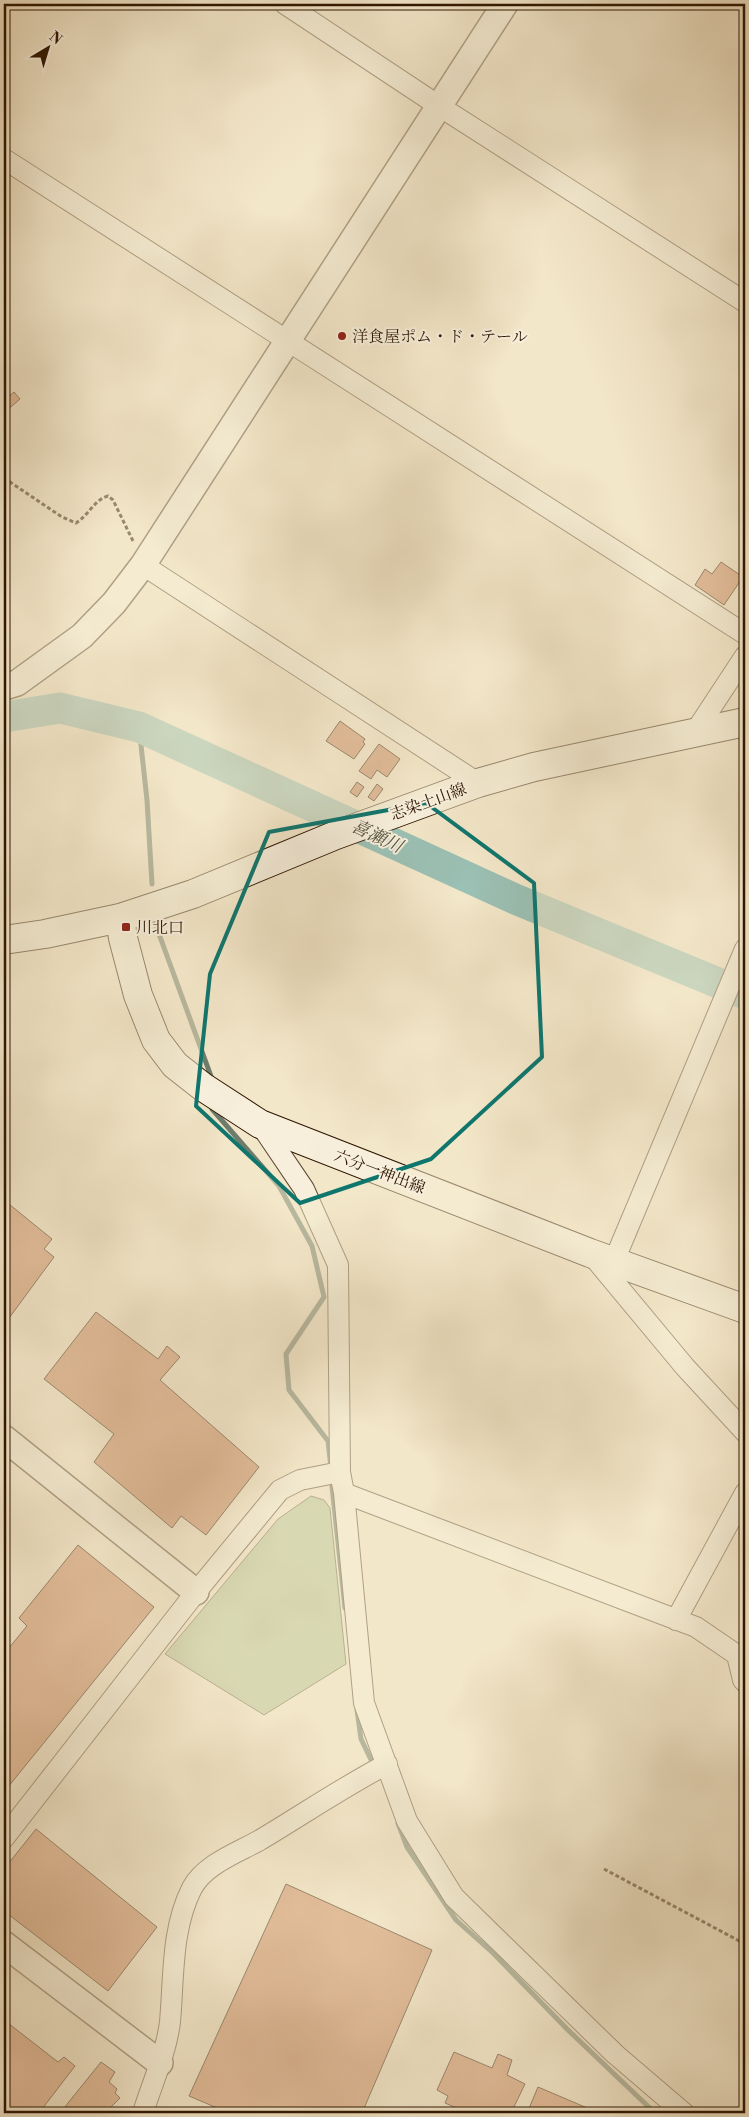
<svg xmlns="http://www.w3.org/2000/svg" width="749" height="2117" viewBox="0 0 749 2117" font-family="'Libre Bodoni','Noto Serif JP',serif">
  <rect width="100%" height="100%" fill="#f3e7c9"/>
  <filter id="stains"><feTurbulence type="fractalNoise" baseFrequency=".004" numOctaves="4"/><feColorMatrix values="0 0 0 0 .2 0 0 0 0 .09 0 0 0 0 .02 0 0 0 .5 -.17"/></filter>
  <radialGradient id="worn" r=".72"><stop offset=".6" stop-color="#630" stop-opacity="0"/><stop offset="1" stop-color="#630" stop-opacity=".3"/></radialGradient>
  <path fill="#b9c598" stroke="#746e4c" d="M311 1496 324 1500 330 1508 346 1664 264 1715 165 1654 278 1519Z"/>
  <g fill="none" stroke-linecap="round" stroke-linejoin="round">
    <path stroke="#6f7c6c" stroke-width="5" d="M139 727 147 800 152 884
      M155 923 212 1079
      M212 1106V1109L279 1186 312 1246 324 1297 286 1354 289 1390 328 1441 331 1468
      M331 1477 345 1608
      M357 1710 361 1739 374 1766
      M398 1823 407 1847 456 1920 493 1953 567 2029 655 2113"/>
    <path stroke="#9bc0b4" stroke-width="31" d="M4 717 60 708 139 727 515 899 745 994"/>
  </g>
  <path fill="#cf8963" stroke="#2e1600" d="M14 392 20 399 4 413V401Z
    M721 562 743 577 724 605 695 585 705 569 712 574Z
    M340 721 365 739 363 742 365 744 354 759 326 741Z
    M379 744 400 759 387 777 377 770 371 779 359 771Z
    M357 782 364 787 357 797 350 792Z
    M377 784 383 789 374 801 368 797Z
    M4 1200 52 1239 44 1249 54 1257 4 1325Z
    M96 1312 158 1359 167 1346 180 1357 160 1380 259 1467 206 1535 181 1516 172 1528 94 1462 114 1434 44 1379Z
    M78 1545 154 1607 4 1792V1654L27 1626 19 1618Z
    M36 1829 157 1927 108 1991 4 1911V1869Z
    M286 1884 432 1950 362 2113H229L189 2096Z
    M4 2020 58 2062 64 2057 75 2066 39 2113H4Z
    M454 2052 492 2068 498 2054 512 2060 507 2075 525 2084 511 2113H468L445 2103 448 2096 437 2090Z
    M101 2062 115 2072 109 2082 117 2089 115 2093 120 2098 111 2107 116 2111 115 2113H60Z
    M538 2087 599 2113H527Z"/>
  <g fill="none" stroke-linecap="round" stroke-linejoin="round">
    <defs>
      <path id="minor" d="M285 4 439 106 745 302
        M4 159 745 634
        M143 565 478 783
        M695 732 745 656
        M260 1124 304 1189 338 1265 340 1472 344 1493 364 1703 407 1821 454 1897 615 2054 684 2113
        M591 1254 685 1367 745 1432
        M614 1261 745 949
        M344 1493 696 1627 737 1655 743 1680 745 1682
        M676 1620 745 1493
        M4 1838 196 1592 280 1490 300 1480 340 1472
        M143 2113C152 2083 166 2054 170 2022 174 1978 171 1929 192 1888 205 1864 237 1853 260 1840 302 1815 343 1787 387 1764"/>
      <path id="tertiary" d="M4 687 17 683 82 636 114 603 143 565 505 4
        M4 1438 196 1592
        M4 1944 160 2063"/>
      <path id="secondary" d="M120 918 123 938 138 995 156 1040 175 1065 203 1087 260 1124 590 1253 745 1309
        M4 940 45 934 120 918 193 894 336 835 478 783 534 767 745 722"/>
    </defs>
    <use href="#minor" stroke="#5f4a32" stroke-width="22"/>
    <use href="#tertiary" stroke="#5f4a32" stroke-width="28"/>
    <use href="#secondary" stroke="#2e1600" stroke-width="30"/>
    <path stroke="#2e1600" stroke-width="3" stroke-dasharray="4 2.5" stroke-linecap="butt" d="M4 478 62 517 76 523C89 515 94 500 108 496L113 500 133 541
      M604 1869 745 1944"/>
    <use href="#minor" stroke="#f7efdc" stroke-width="20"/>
    <use href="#tertiary" stroke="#f7efdc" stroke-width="25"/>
    <use href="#secondary" stroke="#f7efdc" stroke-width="28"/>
  </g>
  <path d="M0 0H749V2117H0ZM426 803 534 883 542 1057 431 1159 300 1203 196 1106 210 974 269 832Z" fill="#f3e7c9" fill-opacity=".55" fill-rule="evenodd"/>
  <path fill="none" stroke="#0f766e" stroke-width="4" stroke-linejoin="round" d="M426 803 534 883 542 1057 431 1159 300 1203 196 1106 210 974 269 832Z"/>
  <g fill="#8f2418" stroke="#f7efdc" stroke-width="2">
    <circle cx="342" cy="336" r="5"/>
    <rect x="121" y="922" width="10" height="10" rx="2.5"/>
  </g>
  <g text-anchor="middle" stroke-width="4" stroke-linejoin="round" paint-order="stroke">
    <g font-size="16" fill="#2e1600" stroke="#f7efdc" text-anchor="start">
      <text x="352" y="342">洋食屋ポム・ド・テール</text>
      <text x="136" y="933">川北口</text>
    </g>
    <g font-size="16" fill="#2e1600" stroke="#f7efdc">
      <text transform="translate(428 801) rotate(-20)" y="6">志染土山線</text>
      <text transform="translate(380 1171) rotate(21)" y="6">六分一神出線</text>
    </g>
    <g font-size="18" font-style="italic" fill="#54523f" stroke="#f7efdc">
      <text transform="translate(377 836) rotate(25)" y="6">喜瀬川</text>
    </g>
  </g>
  <rect width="749" height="2117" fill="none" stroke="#f3e7c9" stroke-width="20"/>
  <rect x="5" y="5" width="739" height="2107" fill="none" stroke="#2e1600" stroke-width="2.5"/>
  <rect x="10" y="10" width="729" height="2097" fill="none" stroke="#2e1600"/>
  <g transform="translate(48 48) rotate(38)" stroke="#f7efdc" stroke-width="4" paint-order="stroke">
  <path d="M0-4L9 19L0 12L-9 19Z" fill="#2e1600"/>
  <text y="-8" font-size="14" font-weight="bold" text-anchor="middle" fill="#2e1600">N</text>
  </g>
  <rect width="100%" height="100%" filter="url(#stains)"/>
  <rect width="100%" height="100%" fill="url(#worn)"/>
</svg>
